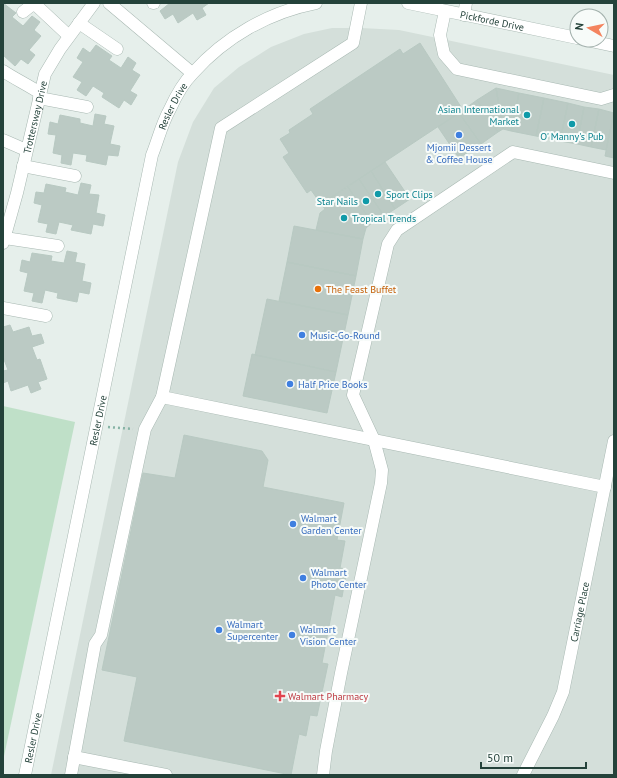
<svg xmlns="http://www.w3.org/2000/svg" width="617" height="778" viewBox="0 0 617 778" font-family="'PT Sans',sans-serif">
  <rect width="100%" height="100%" fill="#e6efeb"/>
  <path fill="#d4dfda" d="M332 28H361L399 30 614 75V775H51L178 162 193 122 214 88 239 67 271 47 304 34Z"/>
  <path fill="#bfe0c8" d="M3 406 75 422 3 761Z"/>
  <path fill="#bbcac4" stroke="#b8c9c2" d="M3 3 16 13 12 17 23 26 32 16 40 22 34 30 41 36 29 50 35 55 28 64 21 59 15 66 3 55Z
    M170 3H209L202 8 206 15 197 20 193 13 178 23 173 14 165 19 160 11Z
    M420 43 463 110 321 204 311 190 307 193 283 157 289 153 280 139 290 133 289 130 313 114 310 109 400 49 403 54Z
    M96 45 112 56 109 60 121 68 128 57 136 63 132 70 140 75 130 91 137 95 131 105 124 100 119 108 102 97 104 93 93 86 86 96 77 90 82 82 73 77 83 62 77 58 83 48 90 53Z
    M496 88 503 129 498 132 477 100Z
    M496 88 519 93 511 131 503 129Z
    M519 93 544 98 536 136 511 131Z
    M544 98 568 103 560 141 536 136Z
    M477 100 498 132 481 144 459 113Z
    M568 103 584 107 577 144 560 141Z
    M584 107 599 109 591 147 577 144Z
    M599 109 614 113 606 150 591 147Z
    M614 111V158L605 156Z
    M459 113 481 144 459 158 438 127Z
    M95 114 106 116 104 124 114 126 110 144 120 146 118 156 108 155 106 165 86 161 87 155 73 153 71 165 61 163 62 155 53 153 56 135 48 134 50 122 58 124 60 115 80 119V123L93 126Z
    M385 162 410 199 395 209 371 171Z
    M371 171 395 209 384 216 359 179Z
    M359 179 384 216 372 223 348 187Z
    M81 183 91 185 89 194 99 195 96 213 105 215 103 226 93 224 91 234 71 230 73 225 59 222 56 234 46 232 48 224 38 222 42 205 34 203 36 192 44 193 46 184 66 188 65 192 78 195Z
    M348 187 372 223 366 228 363 239 316 230 320 213 325 209 321 204Z
    M294 226 363 239 356 276 287 262Z
    M67 251 77 253 75 262 85 264 82 281 91 283 89 294 79 292 77 302 57 298 58 293 45 290 42 303 32 301 34 293 24 291 28 273 20 271 22 260 30 262 32 253 52 256 51 261 64 263Z
    M287 262 356 276 348 315 279 301Z
    M267 299 348 315 336 372 255 355Z
    M10 325 13 332 29 327 32 336 41 334 44 343 32 347 37 360 40 359 47 379 38 382 41 389 31 393 28 385 11 391 8 381 3 383V371L8 370 3 357V327Z
    M252 354 336 372 327 413 243 396Z
    M184 435 262 451 268 460 263 487 344 503 337 540 345 541 340 568 347 569 342 597 335 595 322 663 328 664 317 716 310 715 306 736 299 734 291 775 124 741 137 677 102 670 143 473 175 478Z"/>
  <g fill="none" stroke-linecap="round" stroke-linejoin="round">
    <defs>
      <g id="minor">
        <path d="M109 3 192 73"/>
        <path d="M153 3H154"/>
        <path id="s1" d="M408 3 577 38"/>
        <path d="M445 11 440 35 444 54 457 69 601 99 614 95"/>
        <path d="M23 12 33 4 38 7 69 36"/>
        <path d="M464 15 466 3"/>
        <path d="M79 23 117 49"/>
        <path d="M586 40 614 46"/>
        <path d="M3 71C15 79 28 85 40 93"/>
        <path d="M39 98 87 107"/>
        <path d="M3 140 26 150"/>
        <path d="M23 166 75 176"/>
        <path d="M5 238 58 246"/>
        <path id="s2" d="M3 243 17 193 45 74 60 49 94 3"/>
        <path d="M3 308 46 316"/>
        <path d="M162 397 605 487"/>
        <path d="M74 757 166 775"/>
        <path id="s3" d="M25 775 152 155C158 140 162 123 170 109 175 98 184 82 193 73 225 37 269 12 316 3"/>
        <path d="M71 775 95 644 101 635 145 429 162 397 221 128 353 43 361 3"/>
        <path d="M323 775 326 751 341 673 381 483 382 470 374 440 353 395 388 244 397 230 513 152 614 173"/>
        <path id="s4" d="M523 775 553 716 563 692 614 441"/>
      </g>
    </defs>
    <use href="#minor" stroke="#a8b8b2" stroke-width="13"/>
    <path stroke="#86b3a5" stroke-width="2.5" stroke-dasharray="2 3" stroke-linecap="butt" d="M108 427 133 429"/>
    <use href="#minor" stroke="#fff" stroke-width="12"/>
  </g>
  <g fill="#0f9aa8" stroke="#f7fbf9" stroke-width="1.5">
    <circle cx="527" cy="115" r="4"/>
    <circle cx="572" cy="124" r="4"/>
    <circle cx="378" cy="194" r="4"/>
    <circle cx="366" cy="201" r="4"/>
    <circle cx="344" cy="218" r="4"/>
  </g>
  <g fill="#3f7fe0" stroke="#f7fbf9" stroke-width="1.5">
    <circle cx="459" cy="135" r="4"/>
    <circle cx="302" cy="335" r="4"/>
    <circle cx="290" cy="384" r="4"/>
    <circle cx="293" cy="524" r="4"/>
    <circle cx="303" cy="578" r="4"/>
    <circle cx="219" cy="630" r="4"/>
    <circle cx="292" cy="635" r="4"/>
  </g>
  <circle fill="#e8710a" stroke="#f7fbf9" stroke-width="1.5" cx="318" cy="289" r="4"/>
  <path fill="#e0444e" stroke="#f7fbf9" stroke-width="1.5" d="M278 690h4v4h4v4h-4v4h-4v-4h-4v-4h4z"/>
  <g text-anchor="middle" stroke-width="4" stroke-linejoin="round" paint-order="stroke">
    <g font-size="10" fill="#24423a" stroke="#f7fbf9">
      <text dy="4" stroke="none"><textPath href="#s1" startOffset="86">Pickforde Drive</textPath></text>
      <text dy="4" stroke="none"><textPath href="#s3" startOffset="686">Resler Drive</textPath></text>
      <text dy="4" stroke="none"><textPath href="#s2" startOffset="130">Trottersway Drive</textPath></text>
      <text dy="4" stroke="none"><textPath href="#s3" startOffset="362">Resler Drive</textPath></text>
      <text dy="4" stroke="none"><textPath href="#s4" startOffset="174">Carriage Place</textPath></text>
      <text dy="4" stroke="none"><textPath href="#s3" startOffset="38">Resler Drive</textPath></text>
    </g>
    <g font-size="10" fill="#0d838f" stroke="#f7fbf9" text-anchor="end">
      <text x="519" y="113">Asian International<tspan x="519" dy="12">Market</tspan></text>
      <text x="572" y="140" text-anchor="middle">O' Manny's Pub</text>
      <text x="386" y="198" text-anchor="start">Sport Clips</text>
      <text x="358" y="205">Star Nails</text>
      <text x="352" y="222" text-anchor="start">Tropical Trends</text>
    </g>
    <g font-size="10" fill="#366cbe" stroke="#f7fbf9" text-anchor="start">
      <text x="459" y="151" text-anchor="middle">Mjomii Dessert<tspan x="459" dy="12">&amp; Coffee House</tspan></text>
      <text x="310" y="339">Music-Go-Round</text>
      <text x="298" y="388">Half Price Books</text>
      <text x="301" y="522">Walmart<tspan x="301" dy="12">Garden Center</tspan></text>
      <text x="311" y="576">Walmart<tspan x="311" dy="12">Photo Center</tspan></text>
      <text x="227" y="628">Walmart<tspan x="227" dy="12">Supercenter</tspan></text>
      <text x="300" y="633">Walmart<tspan x="300" dy="12">Vision Center</tspan></text>
    </g>
    <g font-size="10" fill="#c56008" stroke="#f7fbf9" text-anchor="start">
      <text x="326" y="293">The Feast Buffet</text>
    </g>
    <g font-size="10" fill="#be3a42" stroke="#f7fbf9" text-anchor="start">
      <text x="288" y="700">Walmart Pharmacy</text>
    </g>
  </g>
  <rect width="617" height="778" fill="none" stroke="#24423a" stroke-width="8"/>
  <g transform="translate(589 28) rotate(279)"><circle r="19" fill="#f7fbf9" stroke="#a3b1ad"/>
  <path d="M0-3L7 15L0 10L-7 15Z" fill="#f4845f"/>
  <text y="-6" font-size="11" font-weight="bold" text-anchor="middle" fill="#24423a">N</text>
  </g>
  <path d="M481 762v6h105v-6" fill="none" stroke="#24423a" stroke-width="2"/>
  <text x="487" y="762" font-size="12" fill="#24423a" stroke="#f7fbf9" stroke-width="3" paint-order="stroke">50 m</text>
</svg>
